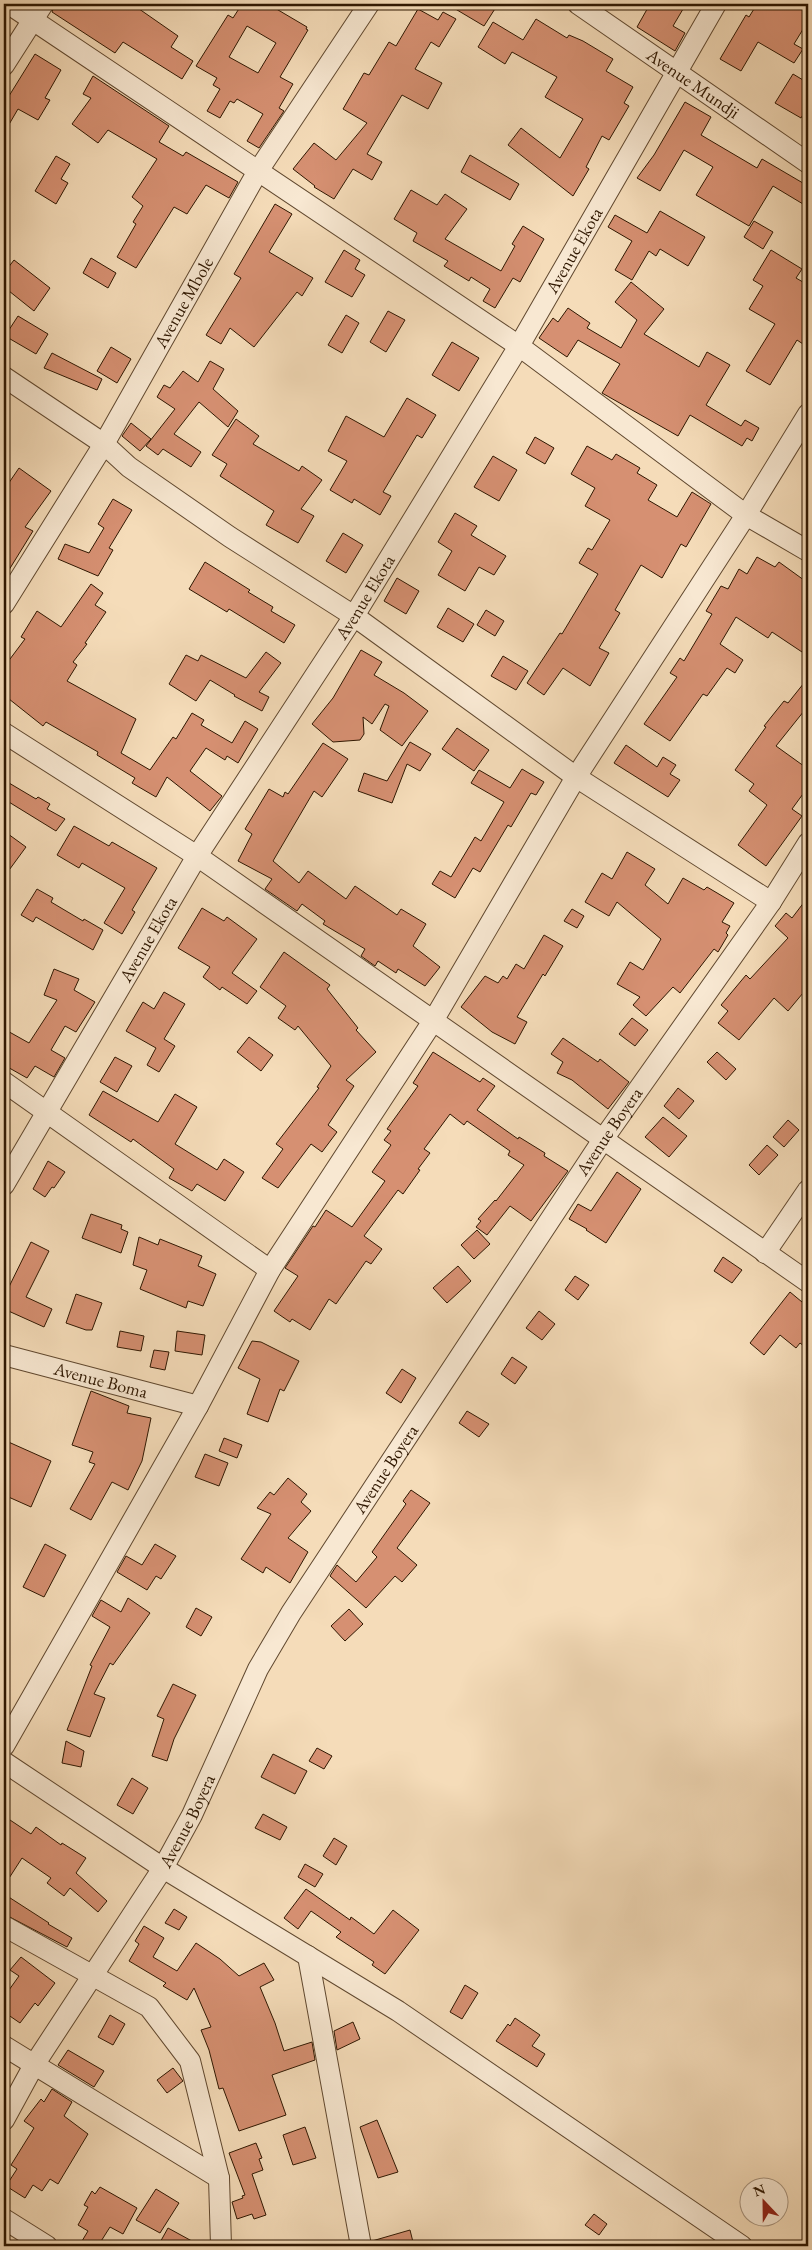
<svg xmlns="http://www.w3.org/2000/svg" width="812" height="2250" viewBox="0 0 812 2250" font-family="'EB Garamond',serif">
  <rect width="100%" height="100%" fill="#f5dcb9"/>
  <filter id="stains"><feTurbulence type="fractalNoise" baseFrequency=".004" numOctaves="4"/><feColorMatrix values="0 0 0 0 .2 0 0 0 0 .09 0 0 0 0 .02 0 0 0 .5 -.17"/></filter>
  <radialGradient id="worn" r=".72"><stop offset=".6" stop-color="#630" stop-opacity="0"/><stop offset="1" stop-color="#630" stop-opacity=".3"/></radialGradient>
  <path fill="#d69072" stroke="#2f1701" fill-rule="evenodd" d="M55 4H132L178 36 171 47 193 61 182 79 123 42 115 53 52 12Z
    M242 4H268L307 27 306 29 308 30 280 77 293 84 279 108 284 111 259 148 247 141 263 114 237 99 234 103 230 101 220 118 207 111 220 89 213 85 217 78 196 66 228 15 233 18ZM247 26 276 43 258 73 229 57Z
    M447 4H498L484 26Z
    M650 4H686L673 26 685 33 675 51 637 27Z
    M757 4H808V21L794 44 803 49 794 63 758 42 741 71 720 59 746 15 749 17Z
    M418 9 438 20 443 12 456 19 439 47 431 42 415 69 442 83 428 109 402 95 367 154 382 162 372 180 353 169 334 199 314 187 315 186 293 169 314 143 336 160 367 123 343 109 364 73 369 75 389 42 396 46Z
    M536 19 567 38 569 35 583 41 613 59 606 71 633 87 624 103 629 106 609 140 602 136 586 167 589 169 573 196 508 145 521 128 560 158 583 119 545 97 557 77 512 52 505 64 478 47 493 22 523 40Z
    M35 54 61 70 45 98 50 100 38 120 18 109 4 133V104Z
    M793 74 808 83V106L801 118 775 103Z
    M93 76 169 126 159 142 183 156 186 152 238 182 229 198 206 185 187 214 174 207 136 268 117 257 136 224 133 222 143 206 132 197 157 159 108 130 98 143 72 124 91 98 83 94Z
    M685 102 711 117 701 135 757 168 762 159 808 186V207L773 186 749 226 696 195 713 167 684 150 660 191 637 178 654 155Z
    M470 155 519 184 510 200 461 172Z
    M56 156 70 164 61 179 68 183 56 204 35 191Z
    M411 190 437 205 445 194 467 209 445 239 501 271 515 246 512 244 523 226 544 239 520 282 513 278 495 308 483 301 490 289 471 277 469 281 444 266 448 261 413 241 417 233 394 219Z
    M275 204 292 214 269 252 313 278 302 296 297 292 254 347 230 328 221 344 206 335 241 278 234 274Z
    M660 211 705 237 688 266 660 249 656 256 649 251 632 280 615 270 632 241 608 227 615 215 647 233Z
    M754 221 773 232 763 249 744 237Z
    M344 250 360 260 355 269 365 275 352 297 325 282Z
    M771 250 802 269 796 278 808 285V336L803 344 797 340 770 385 746 371 775 324 749 309 763 286 753 280Z
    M91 258 116 273 108 288 83 273Z
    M14 260 50 288 34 311 4 287V273Z
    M631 282 664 309 644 334 699 367 707 352 730 365 706 405 741 426 745 420 759 428 752 441 747 438 742 446 690 415 678 436 602 393 620 364 578 340 567 357 539 338 553 318 558 322 568 308 590 323 587 328 621 348 637 320 615 302Z
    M388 311 405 320 386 352 370 342Z
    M346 315 359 323 342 353 328 345Z
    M18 316 48 334 36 354 5 336Z
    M452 342 479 358 459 391 432 375Z
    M111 347 131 359 117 383 97 371Z
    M52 353 102 379 97 390 44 368Z
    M210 361 224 369 213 389 238 411 228 427 199 402 174 434 201 452 191 467 163 449 158 455 146 446 175 409 157 397 164 385 170 388 183 371 198 382Z
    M407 398 436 415 422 438 417 435 383 492 391 496 380 515 354 499 352 503 330 490 347 461 328 451 346 416 384 437Z
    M236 419 259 436 253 444 299 471 302 466 322 480 301 509 314 516 298 543 266 525 274 511 220 476 227 464 212 455Z
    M131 423 151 439 140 451 122 436Z
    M535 437 554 448 545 464 526 453Z
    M587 446 612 460 616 454 640 468 637 473 657 485 648 500 677 517 692 492 711 504 686 547 681 544 662 578 641 565 615 610 620 613 599 648 609 653 590 686 563 668 544 695 527 683 560 633 562 634 598 574 579 563 588 548 592 550 610 520 585 506 595 488 571 474Z
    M493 456 517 470 499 501 474 487Z
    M19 468 51 491 25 527 33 531 4 578V490Z
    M113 499 132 510 109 548 113 550 98 576 58 559 65 544 89 553 104 528 98 524Z
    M455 513 477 526 471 535 506 556 494 575 479 567 465 591 438 575 452 551 438 542Z
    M343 533 363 545 346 573 326 561Z
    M757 557 775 567 779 562 808 583V656L772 632 768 638 736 617 720 644 743 660 735 673 727 668 707 696 703 694 670 741 644 724 677 677 670 673 680 658 684 661 712 614 706 611 721 586 728 589 739 569 747 574Z
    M205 562 250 590 248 592 273 607 271 611 295 625 284 643 229 609 227 612 189 589Z
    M397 578 419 591 406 614 384 601Z
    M91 584 103 593 95 605 106 612 85 643 87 644 73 662 77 665 67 681 136 719 121 753 150 770 173 737 176 739 192 713 204 720 201 725 232 743 245 721 258 729 238 763 227 756 225 760 206 748 190 771 222 796 210 811 167 777 156 797 132 783 135 778 97 755 98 752 46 722 43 726 4 695V667L25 639 21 637 37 611 61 627Z
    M448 608 474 624 463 642 437 627Z
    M486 610 504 621 495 636 477 625Z
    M361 650 382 662 374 675 404 693 428 711 402 746 380 730 389 706 385 704 372 724 363 717 364 734 360 740 333 742 312 724 333 698Z
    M266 652 281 663 259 692 269 697 262 711 234 696 235 695 210 680 196 701 169 684 186 655 198 661 201 655 246 678Z
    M503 656 528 671 516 690 491 676Z
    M808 678V706L776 746 808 769V787L792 809 802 816 766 866 738 845 767 805 749 791 754 784 735 770 766 727 764 726 784 701 788 703Z
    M457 728 489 750 474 771 442 749Z
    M410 742 431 754 420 771 407 764 392 803 358 791 364 773 387 781Z
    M323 743 348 759 322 797 314 791 273 861 299 883 308 871 346 899 355 886 397 915 401 909 426 924 413 946 440 967 425 986 398 969 396 973 378 961 375 966 361 956 365 949 323 924 325 921 302 904 297 911 265 889 272 879 238 861 252 834 245 829 269 789 283 797 285 792 288 794Z
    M626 745 657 767 663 757 676 765 670 774 680 780 668 797 614 763Z
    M522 769 544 782 536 795 531 793 511 827 508 825 480 872 473 868 455 898 432 884 440 871 451 877 475 837 481 841 504 802 471 783 479 770 510 788Z
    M4 780 36 799 38 797 50 804 47 809 65 819 56 831 4 799Z
    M74 826 109 846 112 842 157 868 132 910 135 912 122 934 104 923 125 888 82 863 79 868 57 855Z
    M4 831 26 847 4 877Z
    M627 852 655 869 645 885 668 904 683 878 704 890 707 887 734 903 722 922 730 926 726 933 728 935 718 952 714 949 680 993 673 987 646 1016 633 1005 640 997 617 984 630 962 643 970 661 939 617 902 609 916 585 902 602 873 612 879Z
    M37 889 53 898 51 902 83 921 84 919 103 930 93 950 36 917 33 922 21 915Z
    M808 897V987L788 1011 774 998 739 1040 718 1023 728 1011 721 1005 746 975 750 979 788 938 775 926 786 913 792 918Z
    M202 908 224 921 227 917 257 939 232 973 257 991 247 1004 222 987 220 990 203 977 210 967 178 948Z
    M572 909 584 916 577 928 564 921Z
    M544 935 563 946 545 976 543 974 517 1017 527 1022 515 1044 492 1032 461 1007 485 976 498 983 503 976 507 979 516 964 524 969Z
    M284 952 330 985 327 989 358 1028 356 1030 376 1052 346 1080 354 1086 328 1125 337 1132 322 1152 311 1144 278 1188 262 1178 283 1149 276 1144 319 1088 317 1087 331 1066 298 1026 295 1030 278 1018 286 1006 260 987Z
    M54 969 79 979 74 990 95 1002 76 1032 65 1026 51 1050 65 1058 54 1077 35 1066 27 1078 4 1065V1029L29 1043 57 1000 44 995Z
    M164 992 185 1004 164 1039 175 1046 159 1072 147 1065 156 1048 126 1031 143 1002 154 1009Z
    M632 1018 648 1030 635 1046 619 1034Z
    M249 1037 273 1055 261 1071 237 1052Z
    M563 1038 598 1062 600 1059 629 1082 608 1109 572 1080 557 1073 563 1062 551 1054Z
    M433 1052 480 1082 483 1078 495 1086 477 1110 518 1139 519 1137 545 1153 544 1156 568 1171 531 1221 510 1206 487 1235 476 1227 481 1221 478 1219 495 1200 496 1201 524 1165 508 1155 510 1151 467 1121 464 1125 450 1114 424 1149 430 1153 418 1169 420 1170 403 1194 398 1190 364 1236 382 1249 371 1264 366 1261 336 1304 329 1299 310 1330 292 1319 290 1322 274 1311 298 1276 285 1268 313 1226 315 1227 326 1210 352 1227 385 1181 372 1172 391 1145 384 1140 391 1131 387 1129 418 1086 413 1083Z
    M717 1052 736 1069 726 1080 707 1062Z
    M115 1057 132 1066 117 1092 100 1082Z
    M678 1088 694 1101 679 1119 664 1106Z
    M103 1091 158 1122 175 1094 197 1107 175 1144 217 1170 224 1159 244 1172 225 1201 197 1184 192 1191 169 1178 174 1169 133 1139 131 1142 89 1115Z
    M663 1117 687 1136 669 1157 645 1137Z
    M788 1120 799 1130 784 1147 773 1137Z
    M767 1145 778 1155 759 1175 749 1165Z
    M48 1161 65 1172 54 1188 52 1187 45 1197 33 1189Z
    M617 1172 641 1189 606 1243 586 1230 587 1229 569 1219 578 1204 591 1211Z
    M91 1214 122 1225 121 1229 128 1232 121 1253 82 1238Z
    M477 1230 490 1244 474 1259 461 1245Z
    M139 1237 158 1245 160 1239 202 1256 198 1266 216 1274 203 1306 188 1301 186 1308 140 1289 147 1270 133 1265Z
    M31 1242 49 1251 26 1297 52 1309 44 1327 4 1309V1297Z
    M723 1257 742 1270 732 1283 714 1271Z
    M458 1266 471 1281 447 1303 433 1288Z
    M575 1276 589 1285 578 1300 565 1290Z
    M790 1292 808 1307V1349L800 1343 796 1348 780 1335 764 1355 750 1343Z
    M76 1294 102 1303 92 1330H86L66 1323Z
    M539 1311 555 1324 542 1340 526 1328Z
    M120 1331 144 1336 141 1351 117 1347Z
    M177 1331 205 1335 202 1355 175 1351Z
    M252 1341 261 1342 299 1361 284 1391 280 1389 268 1422 247 1414 260 1379 238 1368Z
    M154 1350 169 1352 165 1370 150 1367Z
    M512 1357 527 1367 515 1384 501 1374Z
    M402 1369 416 1378 401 1403 386 1393Z
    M91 1391 129 1406 127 1413 151 1418 142 1461 128 1490 112 1482 91 1520 70 1509 95 1464 89 1462 93 1452 72 1445Z
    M467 1411 489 1424 479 1437 459 1423Z
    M224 1438 242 1445 237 1458 219 1451Z
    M4 1440 51 1461 31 1507 4 1495Z
    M205 1454 228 1463 219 1486 195 1477Z
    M288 1478 307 1494 301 1502 311 1511 288 1538 308 1552 290 1583 266 1567 263 1573 241 1559 271 1514 257 1508 270 1492 274 1495Z
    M411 1490 430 1503 397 1548 417 1565 402 1582 395 1576 366 1608 330 1576 337 1565 356 1582 377 1557 372 1552 406 1504 403 1501Z
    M45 1544 66 1555 44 1597 23 1587Z
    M155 1544 176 1556 161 1579 156 1576 147 1590 117 1572 126 1556 142 1565Z
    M128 1598 150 1613 113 1665 110 1663 94 1694 105 1698 90 1737 67 1730 92 1666 90 1665 110 1627 92 1616 101 1600 121 1612Z
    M196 1608 212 1617 201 1636 186 1627Z
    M349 1609 363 1624 345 1641 331 1626Z
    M173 1684 196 1695 174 1739 167 1761 152 1756 164 1719 157 1716Z
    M66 1741 84 1751 81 1767 62 1763Z
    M317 1748 332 1756 324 1769 309 1761Z
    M273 1754 307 1771 295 1794 261 1777Z
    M132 1778 148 1788 133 1814 117 1805Z
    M263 1814 287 1827 280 1840 255 1828Z
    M4 1816 31 1834 36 1827 61 1845 62 1843 86 1858 76 1873 107 1901 98 1912 70 1888 64 1896 47 1883 51 1878 22 1858 4 1886Z
    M334 1838 347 1846 336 1865 323 1856Z
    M305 1864 323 1874 315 1887 298 1877Z
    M306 1889 350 1920 351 1917 374 1934 393 1910 419 1930 385 1974 372 1965 374 1962 336 1937 341 1932 311 1911 298 1929 284 1918Z
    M4 1894 49 1923 48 1924 72 1938 67 1947 4 1914Z
    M174 1909 187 1917 179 1930 165 1923Z
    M144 1926 164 1938 153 1957 177 1971 196 1943 220 1959 239 1976 264 1963 274 1980 260 1987 275 2023 284 2051 312 2042 315 2060 272 2075 286 2115 239 2131 223 2088 219 2089 209 2050 201 2030 211 2027 194 1988 187 2000 163 1986 166 1983 129 1961 139 1944 135 1941Z
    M21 1957 55 1983 38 2006 35 2003 20 2023 4 2012V1997L19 1976 10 1970Z
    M465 1985 478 1993 462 2019 450 2012Z
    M110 2015 125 2024 113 2045 98 2037Z
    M515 2018 540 2035 532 2046 545 2054 537 2067 496 2041 508 2024 510 2026Z
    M353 2022 360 2039 337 2050 334 2031Z
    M68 2050 104 2071 94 2087 58 2065Z
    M173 2068 183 2081 167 2093 157 2080Z
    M52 2089 72 2102 64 2116 88 2134 58 2184 50 2179 42 2191 33 2185 25 2198 6 2186 17 2169 11 2165 34 2128 24 2121 41 2099 44 2102Z
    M377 2120 398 2172 378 2178 360 2127Z
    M305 2127 316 2158 293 2165 283 2135Z
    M256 2143 262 2158 259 2159 263 2170 252 2174 266 2215 254 2219 252 2214 237 2219 232 2202 243 2198 242 2196 245 2195 229 2153Z
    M100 2187 137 2208 123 2234 110 2227 98 2246H79L88 2231 78 2225 88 2207 84 2205 92 2191 95 2194Z
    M156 2189 179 2203 160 2233 136 2220Z
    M594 2214 607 2224 599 2235 585 2225Z
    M168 2228 201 2246H158Z
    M410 2230 414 2246H373L372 2241Z"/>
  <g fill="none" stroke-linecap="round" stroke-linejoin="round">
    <defs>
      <g id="minor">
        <path d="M9 4 519 346 746 515 808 551"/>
        <path id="s1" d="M578 4 808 163"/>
        <path d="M4 65 43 4"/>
        <path d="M4 377 104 444 129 467 230 537 354 616 576 777 771 902"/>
        <path id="s2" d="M4 604 104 444 258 171 369 4"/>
        <path d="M4 733 197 856 808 1282"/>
        <path d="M4 1082 270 1270"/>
        <path id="s3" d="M4 1185 197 856 354 616 519 346 716 4"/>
        <path d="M765 1253 808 1190"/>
        <path id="s4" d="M4 1355 198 1406"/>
        <path d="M4 1746 198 1406 270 1270 433 1021 576 777 746 515 808 414"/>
        <path d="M4 1762 163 1868 398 2011 742 2246"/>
        <path d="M4 1926 149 2007 190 2061 219 2178 221 2246"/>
        <path d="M308 1956 361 2246"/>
        <path d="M4 2046 219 2178"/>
        <path id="s5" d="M4 2120 34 2065 163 1868 192 1815 258 1669 291 1613 604 1138 771 902 808 843"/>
        <path d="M4 2219 47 2246"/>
      </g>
    </defs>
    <use href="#minor" stroke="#60482f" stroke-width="22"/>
    <use href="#minor" stroke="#f8e8d2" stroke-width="20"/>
  </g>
  <g text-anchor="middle" stroke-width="5" stroke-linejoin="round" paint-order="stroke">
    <g font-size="18" fill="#2f1701" stroke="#f8e8d2">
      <text dy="6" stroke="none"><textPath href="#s1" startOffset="140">Avenue Mundji</textPath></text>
      <text dy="6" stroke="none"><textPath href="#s3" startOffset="1095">Avenue Ekota</textPath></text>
      <text dy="6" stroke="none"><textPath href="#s2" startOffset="351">Avenue Mbole</textPath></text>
      <text dy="6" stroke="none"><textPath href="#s3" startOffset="690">Avenue Ekota</textPath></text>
      <text dy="6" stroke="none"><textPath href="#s3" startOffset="285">Avenue Ekota</textPath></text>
      <text dy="6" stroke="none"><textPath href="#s5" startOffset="1161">Avenue Boyera</textPath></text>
      <text dy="6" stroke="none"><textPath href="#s4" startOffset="100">Avenue Boma</textPath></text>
      <text dy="6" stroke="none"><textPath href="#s5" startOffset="756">Avenue Boyera</textPath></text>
      <text dy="6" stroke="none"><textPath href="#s5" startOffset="351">Avenue Boyera</textPath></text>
    </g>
  </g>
  <rect width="812" height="2250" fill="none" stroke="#f5dcb9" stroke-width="20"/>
  <rect x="5" y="5" width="802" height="2240" fill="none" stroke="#2f1701" stroke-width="2.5"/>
  <rect x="10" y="10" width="792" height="2230" fill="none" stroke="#2f1701"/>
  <g transform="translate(764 2202) rotate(338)"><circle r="24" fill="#f8e8d2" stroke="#a8947e"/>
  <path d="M0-4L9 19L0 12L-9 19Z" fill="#8f2418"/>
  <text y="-8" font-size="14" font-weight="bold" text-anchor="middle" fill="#2f1701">N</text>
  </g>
  <rect width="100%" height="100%" filter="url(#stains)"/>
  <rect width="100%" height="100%" fill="url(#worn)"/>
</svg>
